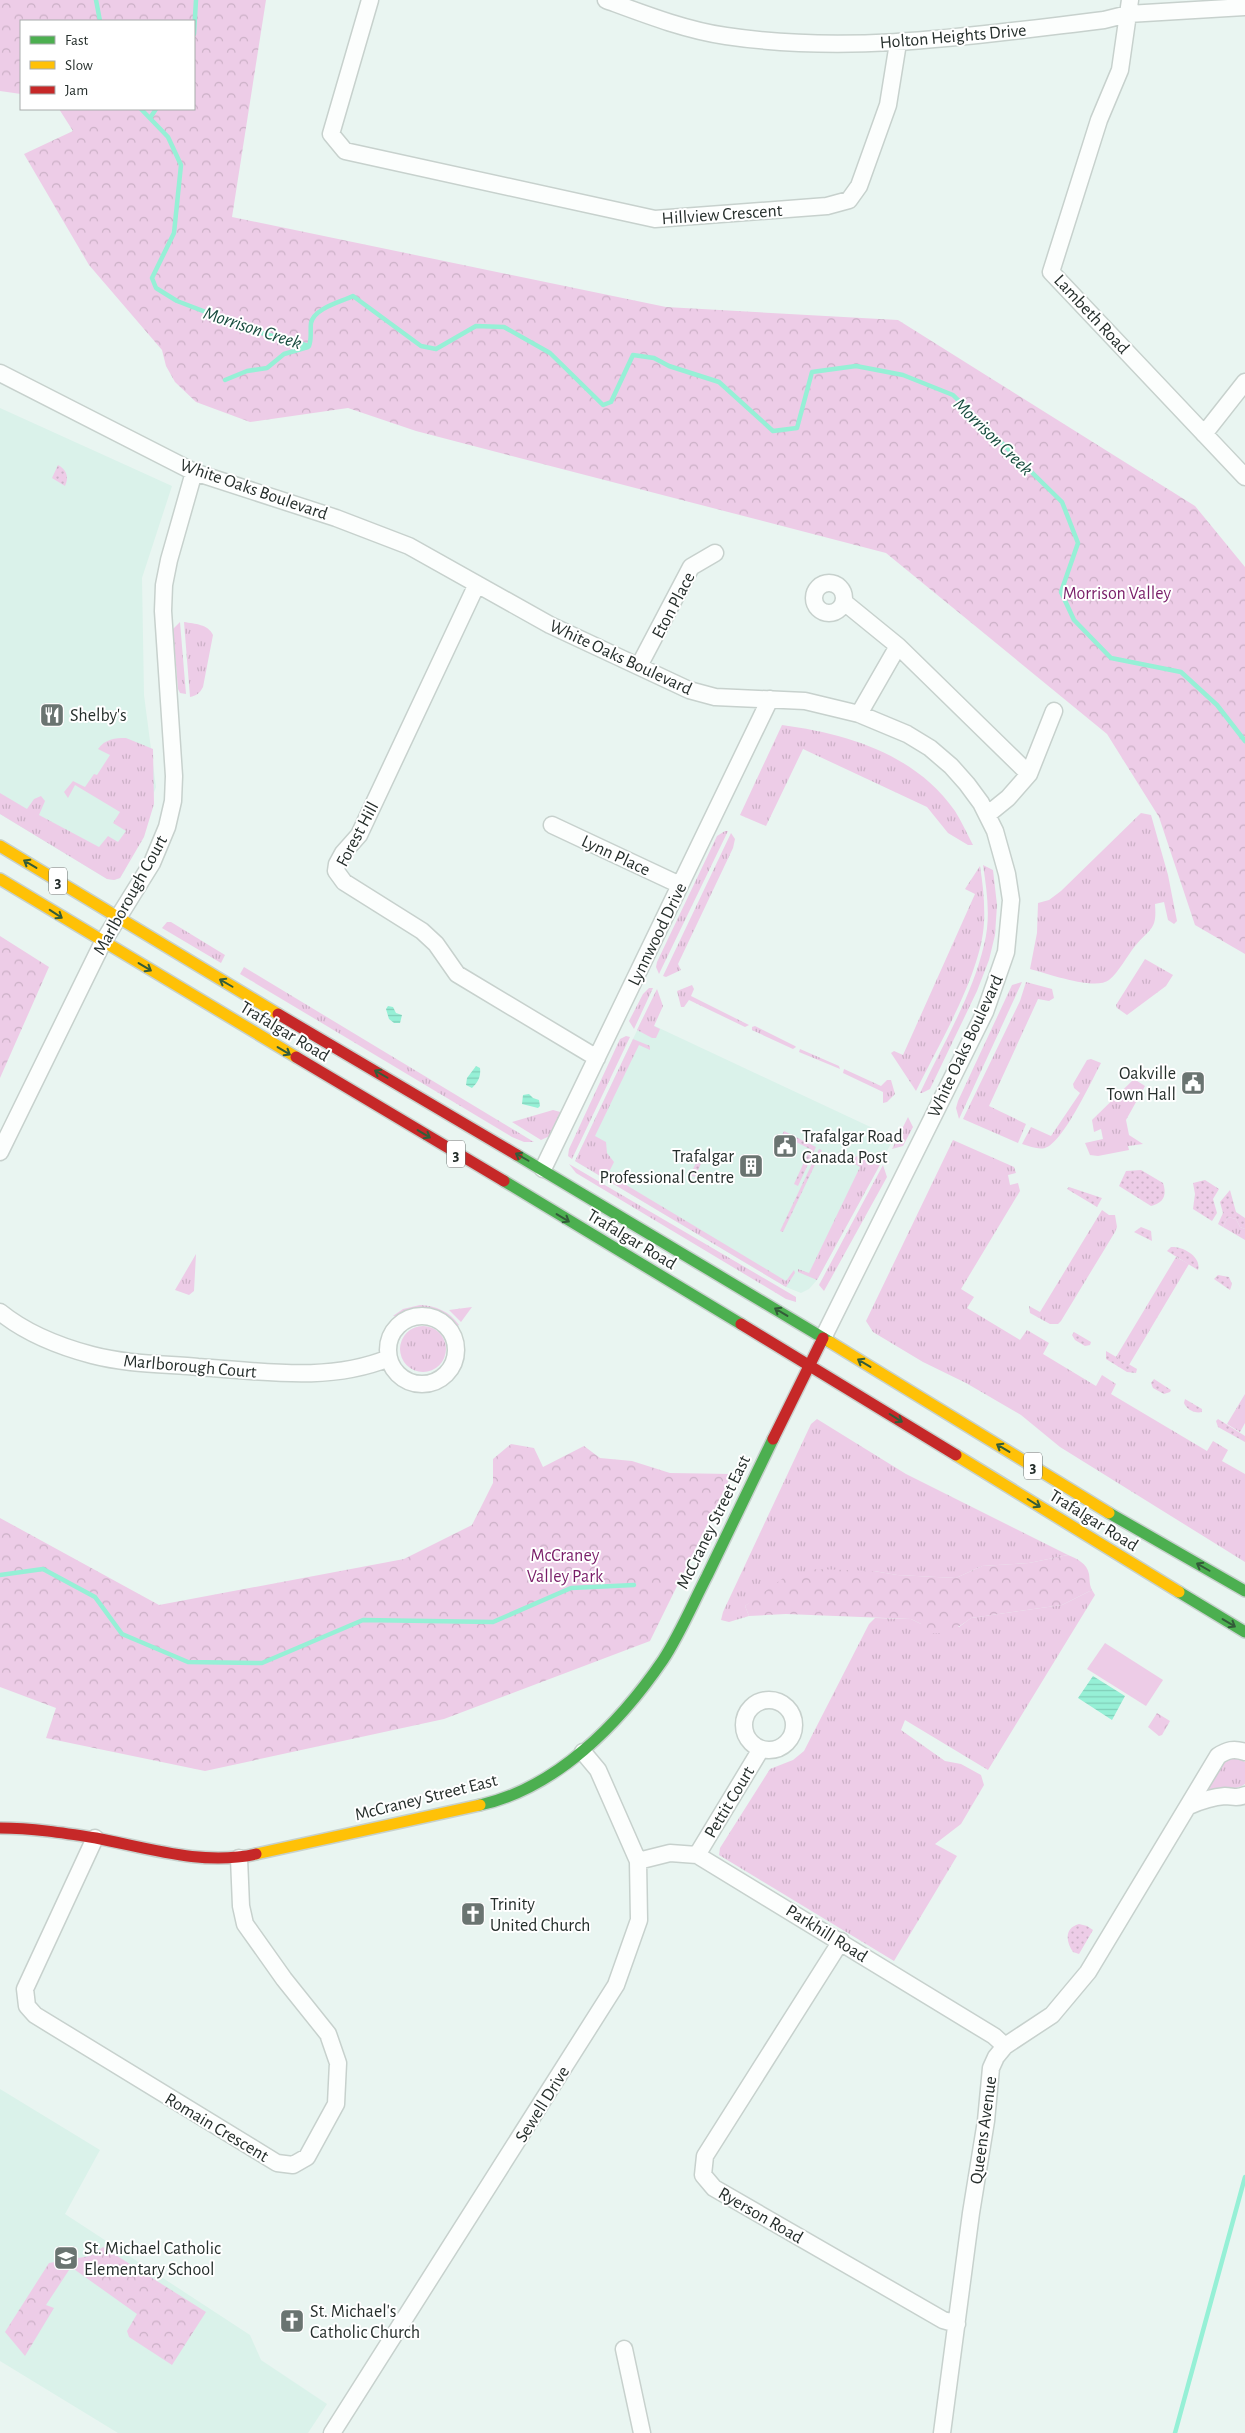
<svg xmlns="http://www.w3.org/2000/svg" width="1245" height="2433" viewBox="0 0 1245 2433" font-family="'Alegreya Sans',sans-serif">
  <defs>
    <pattern id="grass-tufts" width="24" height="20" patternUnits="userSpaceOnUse" patternTransform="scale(1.25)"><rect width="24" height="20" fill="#edcce7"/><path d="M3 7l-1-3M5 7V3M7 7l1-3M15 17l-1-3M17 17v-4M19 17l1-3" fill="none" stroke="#cbb0c6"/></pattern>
    <pattern id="forest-crowns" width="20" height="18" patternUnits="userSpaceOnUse" patternTransform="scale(1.25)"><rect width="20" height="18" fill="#edcce7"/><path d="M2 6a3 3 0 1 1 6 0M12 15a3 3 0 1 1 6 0" fill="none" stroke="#cbb0c6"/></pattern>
    <pattern id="garden-dots" width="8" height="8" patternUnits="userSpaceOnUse" patternTransform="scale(1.25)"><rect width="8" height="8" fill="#edcce7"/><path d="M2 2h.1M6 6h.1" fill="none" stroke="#cbb0c6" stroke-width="1.8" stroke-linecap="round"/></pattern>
    <pattern id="water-rules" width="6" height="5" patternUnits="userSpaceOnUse" patternTransform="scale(1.25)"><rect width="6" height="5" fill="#96f0d6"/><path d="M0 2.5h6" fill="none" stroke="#81ceb8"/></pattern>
  </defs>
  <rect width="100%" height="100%" fill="#e9f5f1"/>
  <path fill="#daf2ea" d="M0 408 172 486 142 578 144 695 156 787 125 870 120 878 114 880 107 879 0 814Z
    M642 1020 894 1138 817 1280 809 1289 801 1293 786 1287 575 1161Z
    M0 2089 100 2150 65 2214 250 2335 261 2360 327 2404 308 2433H118L0 2361Z"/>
  <path fill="url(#grass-tufts)" d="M180 622 186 694 180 693 178 689 173 629Z
    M184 622C195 624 208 624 213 635L203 687C200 693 196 696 190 697Z
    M782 725C848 734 915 754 955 811 962 822 967 834 973 845H968L948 833 927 807 803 749 766 826 740 815Z
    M126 738 153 749 154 804 144 837 120 878 114 880 107 879 0 814V793L27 809 34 799 41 796 45 801 39 815 99 847 108 836 118 842 126 831 113 823 120 812 75 785 68 798 64 792 73 781 85 787 94 774 97 775 110 755 98 749C105 739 115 738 126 738Z
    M1141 813 1151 815 1168 875 1177 921 1174 924 1168 920 1164 902 1155 904C1157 930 1151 927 1135 946 1127 956 1119 972 1109 980 1095 991 1046 973 1030 969L1037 933 1038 903 1049 900 1061 891Z
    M725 831H728L659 974 656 967 657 962 717 836Z
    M731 833 735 839 733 848 678 964 681 970 666 977 663 976Z
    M983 865 993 870 997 905 995 935 989 960 977 991 930 1089 922 1093H920C942 1045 972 997 984 945 991 919 987 891 983 865Z
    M980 866C983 885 985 904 984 923 981 974 939 1044 916 1091L891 1053 894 1051 903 1055 975 894 965 889Z
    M167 922H171L225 955 221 963 162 928Z
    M1145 959 1173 975 1166 986 1127 1015 1117 1008 1116 1005Z
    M244 967 534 1142H524L512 1137 240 974Z
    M1022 982 959 1119 956 1108 958 1101 1012 985Z
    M1026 982 1052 989 1054 998 1049 1001 1038 999 989 1106 1026 1124 1018 1143 963 1119 1020 1001Z
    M692 985 694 989 691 996 749 1025 745 1027 689 1000 684 1007H681L677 991Z
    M649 988H653L634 1029 629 1021 643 994Z
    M657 989 663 1006 654 1026 660 1029 656 1038H652L637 1030Z
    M755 1026 795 1046 796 1047 793 1049 752 1030V1027Z
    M626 1036 630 1037 572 1159 568 1156 569 1149 620 1039Z
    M633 1039 650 1046V1050L639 1045 595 1136 606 1142 607 1153 614 1162 608 1174 786 1281 794 1270 795 1273 786 1287 575 1161Z
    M800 1049 839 1066 840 1069 799 1052Z
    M1091 1059 1101 1063C1092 1080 1063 1143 1045 1148 1038 1150 1030 1146 1022 1144L1031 1127 1051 1136 1080 1093 1074 1088 1073 1084 1087 1060Z
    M844 1069 881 1086 887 1080H891L895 1094 887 1102 883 1103V1092L843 1073Z
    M1134 1079 1145 1086 1126 1120 1129 1135 1143 1144 1128 1146 1129 1150 1098 1156 1090 1155 1085 1143 1103 1139 1101 1129 1094 1132 1092 1120Z
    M553 1110 564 1113 554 1134 541 1140 512 1122Z
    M908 1117 913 1127 903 1146 892 1149Z
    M953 1140 1014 1167 1016 1173 1008 1175 1010 1185 1018 1183 1020 1191 961 1289 974 1297 967 1308 1020 1340 1027 1330 1049 1343 1043 1354 1096 1386 1102 1375 1116 1384 1111 1394 1207 1451 1213 1441 1228 1450 1222 1461 1245 1474V1562L1060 1447 1021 1415 966 1383 923 1362 873 1332 866 1321Z
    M862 1154 872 1157 881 1163 817 1280 798 1272V1269L809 1273 860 1167 848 1160Z
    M569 1164 796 1297V1302L786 1299 576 1173Z
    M883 1165 887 1177 824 1291 819 1285Z
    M1102 1210 1109 1215H1115L1117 1227 1115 1232 1061 1321 1058 1324H1050L1030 1313 1029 1306 1040 1312Z
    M1228 1217 1236 1219 1240 1227 1245 1229V1240L1223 1227Z
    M196 1254 194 1291 189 1295 175 1290Z
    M1176 1257 1189 1264 1129 1365 1116 1357Z
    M420 1305C436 1306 449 1311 459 1325L454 1328C443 1315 430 1308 413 1312 405 1314 401 1317 393 1316L403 1309Z
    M472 1307 461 1322 449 1310Z
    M400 1349a23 23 0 1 1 46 0a23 23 0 1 1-46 0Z
    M1245 1394V1423L1240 1432 1227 1424Z
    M817 1419 906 1474 1068 1555 1029 1563 982 1566 956 1578 897 1575 874 1571 765 1593 745 1606 749 1616 729 1622 721 1620 723 1612 811 1424Z
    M1092 1590 1095 1595 988 1770 905 1720 901 1730 945 1761 961 1764 981 1775 984 1785 961 1824 935 1844 957 1856 894 1961 719 1855 720 1848 770 1769 793 1760 804 1751 869 1624 875 1618 911 1619 921 1624 959 1627 971 1618 1062 1605Z
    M1235 1757 1245 1762V1784C1234 1792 1224 1785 1212 1791L1209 1790 1208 1786 1221 1764Z"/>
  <path fill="url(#forest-crowns)" d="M0 0H266L232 217 666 307 898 320 1195 506 1245 567V954L1195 925 1159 817 1107 734 886 553 416 431 348 408 250 422 196 402 175 382 166 366 162 350 89 265 24 154 73 131 59 109H194V21H21V94L0 91Z
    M0 936 49 967 0 1078Z
    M511 1444 534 1448 543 1467 584 1446 600 1458 632 1461 670 1473 732 1474 650 1641 444 1719 205 1771 46 1738 56 1708 0 1687V1518L159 1605 404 1559 472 1525 493 1483V1459Z
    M1068 1555C1077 1559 1087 1563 1089 1574 1090 1580 1089 1584 1092 1590L1062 1605 971 1618C955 1630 944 1636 925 1632L921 1624 911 1619 786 1614 749 1616 745 1606 786 1576 817 1569 874 1571 897 1575 956 1578 982 1566 1029 1563Z
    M1157 1713 1170 1721 1162 1735 1159 1736 1148 1727Z
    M103 2247 206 2312 172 2365 129 2337 127 2331 137 2314 71 2267 46 2305 54 2308 25 2356 5 2332 49 2263 90 2256Z"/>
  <path fill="url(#garden-dots)" d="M58 465C67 470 69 477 65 486L52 478Z
    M784 1131 816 1147 798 1186 794 1184 810 1149 782 1135Z
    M819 1149 822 1150 783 1232 780 1231Z
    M701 1153 705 1155 695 1177 690 1175Z
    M1141 1170 1163 1183C1167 1195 1164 1203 1151 1206L1119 1186 1126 1171Z
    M1205 1180 1219 1189 1213 1199 1217 1213 1212 1221 1193 1209 1195 1194 1193 1183Z
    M1069 1187 1102 1198 1097 1207 1067 1189Z
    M1230 1190 1236 1212 1245 1218V1229L1240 1227 1236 1219 1228 1217 1223 1227 1218 1224 1223 1213 1220 1202Z
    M1141 1227 1151 1231 1152 1241 1134 1232Z
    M1171 1247C1183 1246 1202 1257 1198 1270L1167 1251Z
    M1218 1275 1229 1277 1232 1284 1230 1290 1214 1279Z
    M1074 1332 1091 1342 1090 1345 1085 1346 1075 1340 1072 1335Z
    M1106 1351 1137 1369 1136 1373 1127 1372 1106 1359Z
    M1154 1379 1171 1390 1170 1392 1164 1394 1153 1388 1151 1383Z
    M1185 1399 1202 1409V1412C1195 1414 1186 1409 1184 1403Z
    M1218 1419 1245 1436V1442L1218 1427 1216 1421Z
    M1079 1924 1087 1926 1093 1930 1079 1954 1073 1952C1066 1942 1064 1928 1079 1924Z"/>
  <path fill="#edcce7" d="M1105 1643 1163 1680 1146 1706 1087 1669Z"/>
  <path fill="url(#water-rules)" d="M388 1006 393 1007 396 1013 402 1015 400 1023H394L389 1019 386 1009Z
    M476 1066 480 1068C481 1077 478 1082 472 1088L466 1085 467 1078Z
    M529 1094 533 1098 539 1100 540 1106 538 1108 522 1104 523 1095Z
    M1093 1676 1125 1696 1112 1720 1078 1698Z"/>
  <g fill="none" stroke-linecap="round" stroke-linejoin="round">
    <path stroke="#96f0d6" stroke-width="4.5" d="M96 0 100 21
      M194 34 196 0
      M141 109 168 137 181 165 174 233 152 278 156 288 177 301 258 332 309 346C312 338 310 331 311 323 314 308 341 302 353 296L421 346 436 349 476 326 504 327 550 353 603 405 611 402 633 355 654 358 669 366 719 382 773 431 797 428 812 372 856 366 903 375 953 395 1062 502 1078 543 1061 592 1074 620 1111 658 1181 672 1217 705 1245 741
      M150 118 156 109
      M225 380 247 371 267 368 284 354 308 347
      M0 1575 43 1569 95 1597 122 1634 188 1662 262 1663 363 1620 493 1622 571 1588 634 1585
      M1175 2433 1245 2177"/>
    <defs>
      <path id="street" d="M370 0 331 134 345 151 655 219 827 206 849 200 859 186 888 105 898 43
        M606 0C644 14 685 30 726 36 853 55 978 35 1104 20L1128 14 1245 7
        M1130 0 1120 70 1099 120 1051 272 1245 477
        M0 373 194 472 336 518 409 546 550 625 689 690 715 697 805 701 859 714 907 734 930 748 951 766 967 784 981 803 995 831 1007 874 1011 900 1006 952 985 1012 823 1338
        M1204 434 1245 382
        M814 598a15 15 0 1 1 30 0a15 15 0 1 1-30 0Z
        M477 584 359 835 343 853 337 864 336 871 344 882 422 931 436 944 457 974 597 1058
        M844 602 898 646 1029 774
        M639 666 691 567 715 553
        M859 714 898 646
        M987 815 1008 798 1029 774 1054 711
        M552 825 680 885
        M0 1152 103 942 152 863 167 827 173 801 174 776 163 611 164 585 169 560 194 472
        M543 1169 770 699
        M0 1312C27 1334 58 1346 92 1355 126 1364 163 1364 198 1367 261 1371 328 1383 389 1358
        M388 1350a34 34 0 1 1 68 0a34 34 0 1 1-68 0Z
        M744 1725a25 25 0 1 1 50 0a25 25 0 1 1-50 0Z
        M1189 1806C1200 1801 1212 1797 1225 1796 1233 1796 1237 1799 1245 1795
        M95 1838 25 1989 27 2006 35 2015 277 2163 293 2165 307 2157 336 2104 338 2063 328 2034 284 1979 245 1924 241 1906 239 1858
        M697 1855 761 1749
        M638 1861 670 1853 697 1855 994 2036 1005 2046
        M841 1941 705 2156 703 2175 714 2188 943 2320 957 2324
        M624 2349 642 2433
        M332 2433 616 1985 639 1920 638 1861 598 1770 583 1752
        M942 2433 971 2213 986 2121 991 2068 996 2057 1005 2046 1052 2015 1088 1972 1218 1756C1227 1750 1234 1748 1245 1752"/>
      <path id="fast" d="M517 1155 830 1342
        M504 1181 741 1324
        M1109 1513 1245 1591
        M1179 1592 1245 1632
        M480 1805C557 1788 620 1723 663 1660 680 1634 693 1603 707 1576 729 1530 751 1485 773 1439"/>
      <path id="slow" d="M0 846 278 1014
        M0 879 296 1057
        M830 1342 1109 1513
        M956 1455 1179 1592
        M256 1854 480 1805"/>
      <path id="jam" d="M278 1014 517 1155
        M296 1057 504 1181
        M741 1324 956 1455
        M773 1439 823 1338
        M0 1828C32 1828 64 1833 96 1838 148 1848 203 1866 256 1854"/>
    </defs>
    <use href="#street" stroke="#c7d1cd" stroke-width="19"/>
    <use href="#fast" stroke="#c7d1cd" stroke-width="14"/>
    <use href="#slow" stroke="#c7d1cd" stroke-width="14"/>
    <use href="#jam" stroke="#c7d1cd" stroke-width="14"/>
    <use href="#street" stroke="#fcfefd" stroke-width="16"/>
    <use href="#fast" stroke="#4caf50" stroke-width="11"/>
    <use href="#slow" stroke="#ffc107" stroke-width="11"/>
    <use href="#jam" stroke="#c62828" stroke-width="11"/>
  </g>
  <defs><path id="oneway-shaft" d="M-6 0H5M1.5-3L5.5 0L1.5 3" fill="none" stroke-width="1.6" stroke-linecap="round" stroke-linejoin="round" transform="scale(1.25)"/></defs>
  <g stroke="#335c39">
    <use href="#oneway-shaft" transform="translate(30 864) rotate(-149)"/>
    <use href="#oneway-shaft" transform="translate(56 914) rotate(33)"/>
    <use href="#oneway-shaft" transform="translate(145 967) rotate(31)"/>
    <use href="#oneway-shaft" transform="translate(226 983) rotate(-150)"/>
    <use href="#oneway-shaft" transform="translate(284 1051) rotate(31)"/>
    <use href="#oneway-shaft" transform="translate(381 1074) rotate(-150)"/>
    <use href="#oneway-shaft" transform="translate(424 1134) rotate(31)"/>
    <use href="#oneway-shaft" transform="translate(522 1157) rotate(-150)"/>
    <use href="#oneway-shaft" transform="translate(563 1218) rotate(31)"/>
    <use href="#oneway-shaft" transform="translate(781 1312) rotate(-149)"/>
    <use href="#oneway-shaft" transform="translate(864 1363) rotate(-149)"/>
    <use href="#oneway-shaft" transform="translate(896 1418) rotate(32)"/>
    <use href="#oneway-shaft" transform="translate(1003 1448) rotate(-149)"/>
    <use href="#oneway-shaft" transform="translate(1034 1503) rotate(32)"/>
    <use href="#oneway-shaft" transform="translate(1203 1567) rotate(-150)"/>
    <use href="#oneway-shaft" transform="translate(1229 1623) rotate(31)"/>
  </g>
  <defs>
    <symbol id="restaurant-square" viewBox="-11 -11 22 22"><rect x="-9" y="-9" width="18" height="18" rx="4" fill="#6a7471" stroke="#fff"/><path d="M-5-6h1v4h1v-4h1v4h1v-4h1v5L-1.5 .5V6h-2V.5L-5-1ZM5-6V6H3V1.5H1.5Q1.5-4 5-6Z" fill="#fff"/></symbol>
    <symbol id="civic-square" viewBox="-11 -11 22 22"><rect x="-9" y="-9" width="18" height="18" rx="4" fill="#6a7471" stroke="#fff"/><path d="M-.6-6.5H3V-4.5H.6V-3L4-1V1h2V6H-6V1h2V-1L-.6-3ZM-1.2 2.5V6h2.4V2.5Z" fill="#fff"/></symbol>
    <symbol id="building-square" viewBox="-11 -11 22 22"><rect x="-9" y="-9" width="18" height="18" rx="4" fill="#6a7471" stroke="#fff"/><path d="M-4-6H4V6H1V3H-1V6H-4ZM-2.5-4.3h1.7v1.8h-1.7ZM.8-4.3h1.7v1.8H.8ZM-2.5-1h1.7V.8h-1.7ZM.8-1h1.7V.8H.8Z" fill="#fff"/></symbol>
    <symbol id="church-square" viewBox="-11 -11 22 22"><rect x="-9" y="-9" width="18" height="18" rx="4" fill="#6a7471" stroke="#fff"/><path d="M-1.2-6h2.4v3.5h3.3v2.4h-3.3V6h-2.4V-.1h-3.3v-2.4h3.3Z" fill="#fff"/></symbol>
    <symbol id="school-square" viewBox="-11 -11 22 22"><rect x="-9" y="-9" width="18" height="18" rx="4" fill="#6a7471" stroke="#fff"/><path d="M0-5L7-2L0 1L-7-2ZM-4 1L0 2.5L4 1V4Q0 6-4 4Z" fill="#fff"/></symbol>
  </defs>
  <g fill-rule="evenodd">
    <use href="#restaurant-square" x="38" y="701" width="28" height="28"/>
    <use href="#civic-square" x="1179" y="1069" width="28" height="28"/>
    <use href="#civic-square" x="771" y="1132" width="28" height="28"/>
    <use href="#building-square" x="737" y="1152" width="28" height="28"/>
    <use href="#church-square" x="459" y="1900" width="28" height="28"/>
    <use href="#school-square" x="52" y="2244" width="28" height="28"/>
    <use href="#church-square" x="278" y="2307" width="28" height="28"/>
  </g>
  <g text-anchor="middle" stroke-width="4" stroke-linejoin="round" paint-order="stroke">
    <g fill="#fff" stroke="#676d6b" stroke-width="1">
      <rect x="49" y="867.5" width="18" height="27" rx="4"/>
      <rect x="447" y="1140.5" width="18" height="27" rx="4"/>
      <rect x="1024" y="1452.5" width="18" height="27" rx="4"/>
    </g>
    <g font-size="16" font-weight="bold" fill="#262f2c">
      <text x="58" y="887">3</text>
      <text x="456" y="1160">3</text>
      <text x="1033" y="1472">3</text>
    </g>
    <g font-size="18" fill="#262f2c" stroke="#fff">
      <text transform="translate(953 36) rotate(-5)" y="6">Holton Heights Drive</text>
      <text transform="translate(722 214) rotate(-4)" y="6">Hillview Crescent</text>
      <text transform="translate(1092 314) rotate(47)" y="6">Lambeth Road</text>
      <text transform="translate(254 489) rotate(19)" y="6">White Oaks Boulevard</text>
      <text transform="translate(673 605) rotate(-62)" y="6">Eton Place</text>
      <text transform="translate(621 657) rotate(25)" y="6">White Oaks Boulevard</text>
      <text transform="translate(357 834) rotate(-62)" y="6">Forest Hill</text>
      <text transform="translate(616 855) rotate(25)" y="6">Lynn Place</text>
      <text transform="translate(130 895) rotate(-61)" y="6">Marlborough Court</text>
      <text transform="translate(657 934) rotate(-64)" y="6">Lynnwood Drive</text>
      <text transform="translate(285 1031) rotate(31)" y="6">Trafalgar Road</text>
      <text transform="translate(965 1046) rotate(-65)" y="6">White Oaks Boulevard</text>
      <text transform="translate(632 1239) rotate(31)" y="6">Trafalgar Road</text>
      <text transform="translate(190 1366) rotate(5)" y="6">Marlborough Court</text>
      <text transform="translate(1094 1520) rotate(32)" y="6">Trafalgar Road</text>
      <text transform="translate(713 1522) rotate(-64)" y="6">McCraney Street East</text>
      <text transform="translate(426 1797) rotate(-14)" y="6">McCraney Street East</text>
      <text transform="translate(729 1802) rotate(-59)" y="6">Pettit Court</text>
      <text transform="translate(827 1933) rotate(32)" y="6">Parkhill Road</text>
      <text transform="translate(542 2104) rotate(-58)" y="6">Sewell Drive</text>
      <text transform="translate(217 2127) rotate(31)" y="6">Romain Crescent</text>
      <text transform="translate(983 2130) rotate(-82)" y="6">Queens Avenue</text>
      <text transform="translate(761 2215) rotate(30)" y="6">Ryerson Road</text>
    </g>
    <g font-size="18" fill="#791d68" stroke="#fff">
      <text x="1117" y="599">Morrison Valley</text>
      <text x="565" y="1561">McCraney<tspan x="565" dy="21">Valley Park</tspan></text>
    </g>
    <g font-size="18" fill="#262f2c" stroke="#fff" text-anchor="start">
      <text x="70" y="721">Shelby's</text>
      <text x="1176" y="1079" text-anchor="end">Oakville<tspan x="1176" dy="21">Town Hall</tspan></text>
      <text x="802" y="1142">Trafalgar Road<tspan x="802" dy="21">Canada Post</tspan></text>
      <text x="734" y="1162" text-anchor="end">Trafalgar<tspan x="734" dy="21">Professional Centre</tspan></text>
      <text x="490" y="1910">Trinity<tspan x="490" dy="21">United Church</tspan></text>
      <text x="84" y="2254">St. Michael Catholic<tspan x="84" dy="21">Elementary School</tspan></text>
      <text x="310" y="2317">St. Michael's<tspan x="310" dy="21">Catholic Church</tspan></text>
    </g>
    <g font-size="19" font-style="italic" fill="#1a4e41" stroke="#fff">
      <text transform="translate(253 327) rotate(18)" y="7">Morrison Creek</text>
      <text transform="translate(994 436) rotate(44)" y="7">Morrison Creek</text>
    </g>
  </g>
  <rect x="20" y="20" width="175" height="90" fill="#ffffff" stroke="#a8acab"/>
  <rect x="30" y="36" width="25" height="8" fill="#4caf50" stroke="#a8acab"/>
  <text x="65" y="45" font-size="15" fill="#262f2c">Fast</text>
  <rect x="30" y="61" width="25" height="8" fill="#ffc107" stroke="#a8acab"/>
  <text x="65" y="70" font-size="15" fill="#262f2c">Slow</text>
  <rect x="30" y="86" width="25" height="8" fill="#c62828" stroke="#a8acab"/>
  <text x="65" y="95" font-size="15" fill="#262f2c">Jam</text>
</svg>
